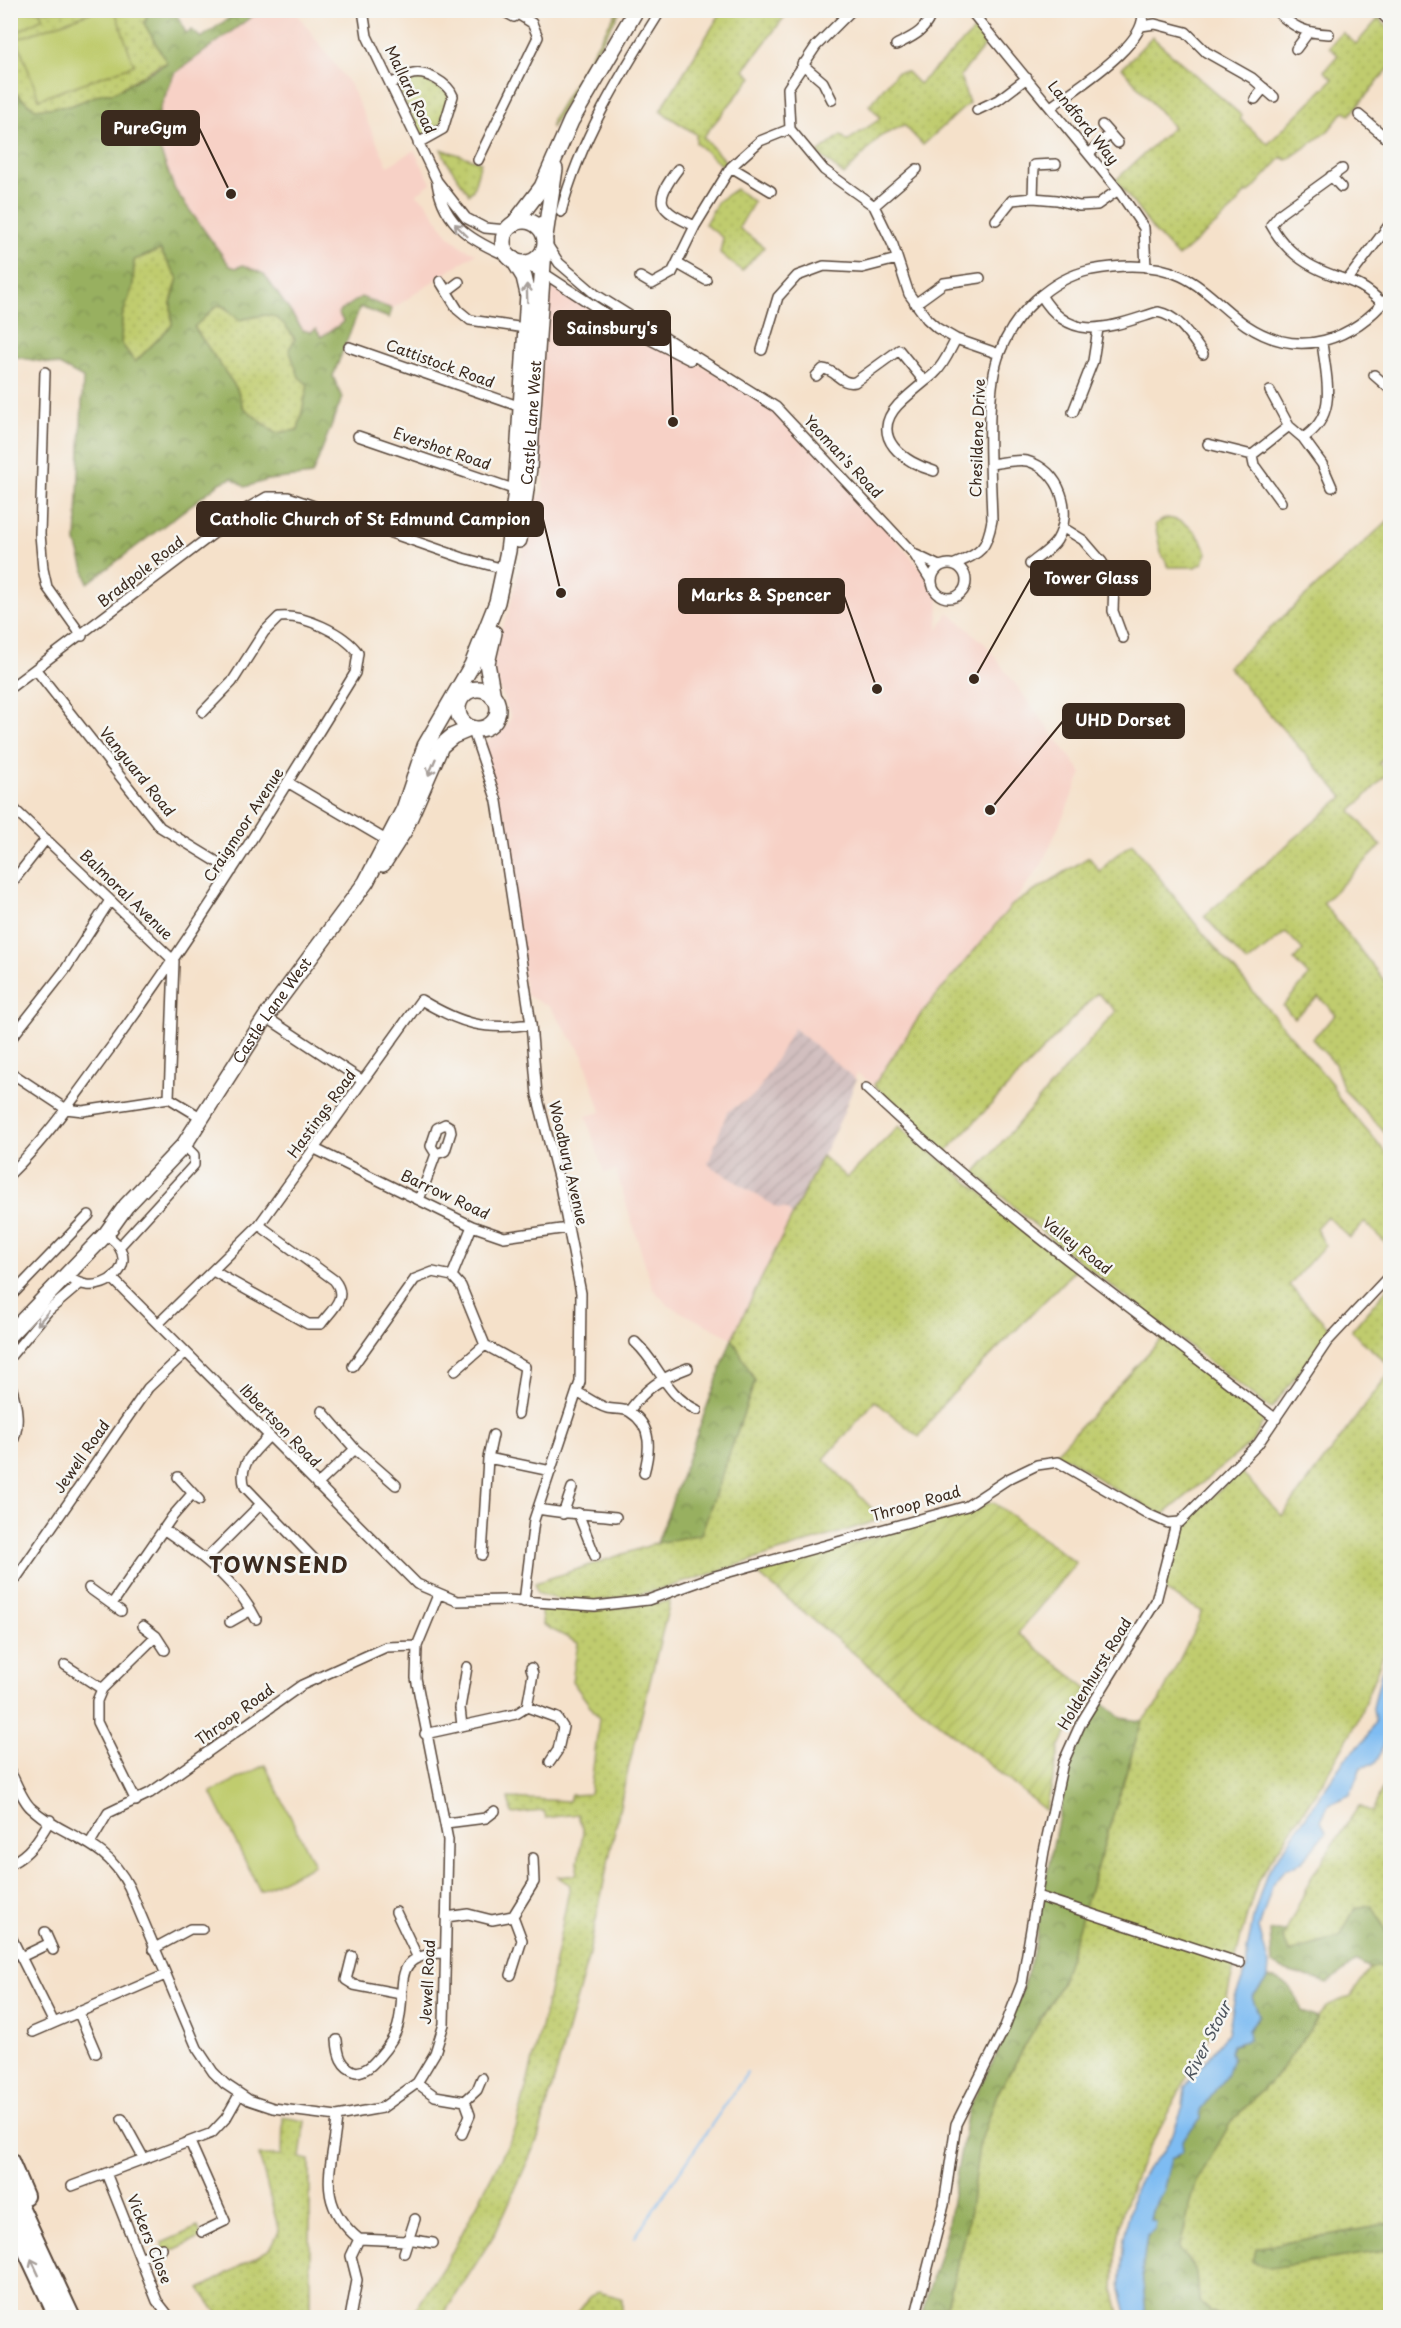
<svg xmlns="http://www.w3.org/2000/svg" width="1401" height="2328" viewBox="0 0 1401 2328" font-family="'Playpen Sans',sans-serif">
  <defs>
    <pattern id="industrial-furrows" width="10" height="10" patternUnits="userSpaceOnUse" patternTransform="scale(1.5)"><rect width="10" height="10" fill="#d2bfbf"/><path d="M-1 1l2-2M0 10L10 0M9 11l2-2" fill="none" stroke="#b5a4a4"/></pattern>
    <pattern id="grass-dots" width="8" height="8" patternUnits="userSpaceOnUse" patternTransform="scale(1.5)"><rect width="8" height="8" fill="#c0cc6e"/><path d="M2 2h.1M6 6h.1" fill="none" stroke="#a6af5f" stroke-width="1.8" stroke-linecap="round"/></pattern>
    <pattern id="forest-crowns" width="20" height="18" patternUnits="userSpaceOnUse" patternTransform="scale(1.5)"><rect width="20" height="18" fill="#98b061"/><path d="M2 6a3 3 0 1 1 6 0M12 15a3 3 0 1 1 6 0" fill="none" stroke="#7d8f4f"/></pattern>
    <pattern id="garden-furrows" width="10" height="10" patternUnits="userSpaceOnUse" patternTransform="scale(1.5)"><rect width="10" height="10" fill="#c0cc6e"/><path d="M-1 1l2-2M0 10L10 0M9 11l2-2" fill="none" stroke="#a6af5f"/></pattern>
  </defs>
  <rect width="100%" height="100%" fill="#f6f6f2"/>
  <filter id="ink" filterUnits="userSpaceOnUse"><feTurbulence type="fractalNoise" baseFrequency=".0167" numOctaves="2"/><feDisplacementMap in="SourceGraphic" scale="12" xChannelSelector="R" yChannelSelector="G"/><feConvolveMatrix kernelMatrix="1 2 1 2 8 2 1 2 1" color-interpolation-filters="sRGB"/></filter>
  <filter id="wash" filterUnits="userSpaceOnUse"><feTurbulence type="fractalNoise" baseFrequency=".008" numOctaves="4" result="noise"/><feDisplacementMap in="SourceGraphic" scale="24" xChannelSelector="R" yChannelSelector="G"/><feGaussianBlur stdDeviation="1.35" result="paint"/><feColorMatrix in="noise" values="0 0 0 0 0 0 0 0 0 0 0 0 0 0 0 0 0 1.4 0 .05"/><feComposite in="paint" operator="in"/></filter>
  <g filter="url(#wash)">
    <rect width="100%" height="100%" fill="#f5e1ca"/>
    <path fill="#f7d1c6" d="M259 11H295L350 85 388 166 414 150 431 183 416 194 426 202 448 235 464 248 476 253 392 309 361 297 344 322 322 337 303 330 264 274 230 266 175 190 160 150 159 111 174 74Z
      M551 287 567 290 652 341 746 388 776 407 853 489 932 582 939 595 938 631 948 612 985 644 1082 773 1042 864 1012 905 921 1014 874 1085 857 1073 843 1114 732 1338 669 1306 653 1289 616 1171 604 1173 586 1116 601 1112 583 1055 550 1007 526 995 497 801 477 747 497 736 511 718 493 671 497 638 509 611 529 525 537 497 543 491 544 470 539 463 536 442 547 302 552 294 549 289Z"/>
    <path fill="url(#industrial-furrows)" d="M794 1028 856 1080 843 1114 793 1217 787 1209 777 1208 708 1164 727 1112 756 1094Z"/>
    <path fill="url(#grass-dots)" stroke="#7e7b46" stroke-width="1.5" d="M10 11H149L144 23 167 63 159 65 113 93H103L70 106 35 109 11 89Z
      M617 11H620L551 128 552 120Z
      M722 11H789L744 70 752 77 703 137 726 162 721 165 696 143V134L660 111Z
      M1379 18 1390 30V67L1350 115 1344 111 1328 131 1287 160 1282 157 1249 193 1246 192 1231 211 1178 257 1154 231 1116 180 1173 127 1122 68 1152 37 1242 116 1240 119 1268 144 1333 79 1324 71 1338 55 1329 47 1342 32 1356 44Z
      M975 30 988 42 960 76 969 103 923 145 904 125 881 136 844 175 818 153 841 135 847 141 877 121 880 117 869 105 897 72H907L919 84Z
      M418 77 446 91 449 96 442 123 421 136 397 86Z
      M441 149 481 162 473 190 469 194 447 162Z
      M736 189 754 202 739 228 764 247 742 271 720 253 723 238 705 224 718 201Z
      M160 250 178 278 171 303 172 325 135 362 121 343 122 317 133 286 134 260Z
      M218 305 225 307 239 320 270 314 282 319 295 340 308 385 298 430 276 433 243 407 237 389 193 327Z
      M1167 518C1187 520 1200 534 1207 553L1202 564 1195 567H1169L1161 553 1155 524Z
      M1390 519V752L1379 763 1388 773 1351 811 1381 846 1323 903 1390 988V1137L1344 1090 1335 1064 1312 1039 1336 1015 1319 997 1294 1018 1283 1006 1309 976 1294 960 1303 950 1286 932 1247 963 1204 916 1343 797 1228 667Z
      M1132 843 1202 932 1332 1084 1339 1099 1390 1157V1247L1364 1222 1350 1238 1327 1216 1316 1228 1325 1245 1289 1285 1331 1330 1271 1409 1052 1240 975 1173 1116 1011 1097 993 946 1152 874 1085 921 1014 1012 905 1089 857 1100 872 1110 860Z
      M899 1126 1076 1269 943 1404 919 1437 875 1401 824 1459 882 1519C838 1533 794 1547 750 1561 693 1579 595 1618 537 1593L535 1583 657 1543 701 1534 755 1381 732 1338 822 1156 847 1178Z
      M1390 1285V1366L1351 1331Z
      M1163 1337 1266 1417 1252 1442 1163 1515 1114 1489 1069 1459 1054 1455Z
      M1390 1372V1637L1357 1722 1323 1781 1258 1880 1242 1932 1225 2006 1139 2167 1122 2214 1115 2260 1114 2293 1120 2317 921 2318 922 2313 947 2305 969 2216 979 2146 997 2094 1061 1984 1142 1721 1158 1703 1199 1620 1201 1611 1162 1589 1181 1527 1240 1471 1282 1516Z
      M670 1601 625 1782 588 1958 538 2138 496 2232 442 2317H411L449 2258 516 2129 546 2007 570 1885 558 1877 576 1875 583 1832 578 1814 546 1818 544 1811 512 1814 508 1798 569 1801 571 1795 590 1794 599 1718 572 1681 578 1643 543 1625 540 1607 594 1611Z
      M1390 1777V1940L1372 1905 1355 1908 1340 1937 1289 1952 1283 1938 1313 1874 1359 1806 1372 1812 1385 1783Z
      M1390 1965V2224L1257 2248 1361 2254 1390 2250V2317H1223L1210 2311 1199 2301 1197 2272 1179 2249 1196 2183 1231 2122 1278 2074 1326 2006 1351 1996 1370 1968Z
      M283 2117 305 2121 300 2158 310 2160V2317H220L200 2289 270 2249 279 2231 259 2155H282Z
      M198 2227 202 2237 166 2253 162 2243Z
      M598 2292 622 2298V2317H574L590 2297Z"/>
    <path fill="url(#forest-crowns)" stroke="#6a6d40" stroke-width="1.5" fill-rule="evenodd" d="M149 11H175L186 33 192 30 201 38 239 11H259L174 74 159 111 160 150 175 190 230 266 236 268 243 265 264 274 303 330 310 332 316 329 321 337 344 322 338 313 361 297 392 309 389 318 360 307 333 376 342 398 312 475 268 480 245 487 232 478 220 483 88 583 76 542 83 378 59 365 11 356 10 89 35 109 70 106 103 93H113L167 63 144 23ZM160 250 178 278 171 303 172 325 135 362 121 343 122 317 133 285 134 260ZM218 305 225 307 239 320C272 313 275 310 295 339L289 349 299 377 308 385 298 430 275 433 243 407 237 389 194 327Z
      M732 1338 755 1381 701 1534 657 1543Z
      M1100 1700 1121 1718 1142 1721 1061 1984 997 2094 979 2146 969 2216 947 2305 922 2313 947 2229 968 2110 1002 2044 1020 1997 1035 1946 1044 1888 1070 1763Z
      M1372 1905 1390 1940V1965L1370 1968 1357 1961 1328 1983 1283 1970 1272 1963 1270 1930 1286 1932 1283 1938 1289 1952 1340 1937 1355 1908Z
      M1268 1978C1288 1979 1297 1995 1302 2012L1318 2018 1278 2074 1231 2122 1196 2183 1179 2249 1197 2272 1199 2301 1210 2311 1223 2317 1146 2318 1142 2272 1147 2235 1152 2231V2211L1157 2205 1171 2159 1178 2156 1182 2140 1201 2119 1200 2110 1226 2076 1232 2057 1230 2052 1232 2045 1239 2044 1259 2015 1252 1997Z
      M1390 2224V2250L1270 2268 1253 2262 1256 2248Z"/>
    <path fill="url(#garden-furrows)" stroke="#7e7b46" stroke-width="1.5" d="M993 1502 1076 1563 1018 1633 1088 1689 1060 1746 1046 1811 755 1572Z"/>
    <path fill="#c0cc6e" stroke="#7e7b46" stroke-width="1.5" d="M11 10 39 11 43 18 11 35Z
      M95 11H115L134 65 39 99 17 39Z
      M265 1765 314 1865 260 1891 211 1792Z"/>
    <path fill="#7ebcf2" stroke="#5c7388" stroke-width="1.5" d="M1390 1653V1727L1388 1728 1380 1755 1373 1765 1361 1767 1350 1795 1329 1804 1321 1821 1326 1832C1315 1846 1301 1867 1284 1870L1273 1883 1259 1928 1269 1965 1268 1978 1252 1997 1259 2015 1248 2030 1249 2040 1232 2045 1230 2052 1232 2057 1226 2076 1200 2110 1201 2119 1182 2140 1183 2151 1171 2159 1163 2192 1152 2211 1150 2220 1156 2222 1155 2229 1147 2235 1142 2272 1146 2317H1127L1120 2290 1124 2238 1134 2191 1147 2168 1164 2151 1172 2136 1183 2107 1185 2087 1228 2033 1235 1997 1247 1969V1950L1254 1914 1267 1873 1345 1759 1364 1741 1375 1722 1373 1708 1381 1673Z"/>
    <g fill="none" stroke-linecap="round" stroke-linejoin="round">
      <path stroke="#7ebcf2" stroke-width="2" d="M635 2237 747 2073"/>
    </g>
  </g>
  <g filter="url(#ink)">
    <g fill="none" stroke-linecap="round" stroke-linejoin="round">
      <defs>
        <path id="minor" d="M363 10 367 36 437 181 466 218 485 228 507 230
          M501 10 514 17 517 10
          M852 10 816 46 788 88 790 129 824 170 874 206 893 245 909 294 927 319 937 328 956 339 999 354
          M970 10 1118 190 1144 228 1146 267
          M1275 10C1293 27 1304 33 1329 34
          M1378 10 1390 22
          M1141 26 1155 24 1186 32 1206 52 1252 78 1274 97
          M896 45C914 36 927 31 932 10
          M1296 49 1308 33
          M802 64 823 82 832 100
          M390 84C397 81 405 76 413 74 426 71 448 83 453 96L443 129 418 143
          M1255 99 1264 88
          M1051 107C1074 89 1151 43 1142 10
          M977 110 998 100 1027 78
          M1359 115 1390 141
          M1102 125 1118 143
          M1089 154 1110 134
          M478 160 538 37 532 23 516 13
          M731 167 771 191
          M678 169C652 203 658 209 695 226
          M1342 169 1281 213 1271 225C1280 242 1296 258 1314 267 1342 282 1357 277 1383 304
          M1331 176 1341 187
          M437 183C444 226 474 242 510 257
          M1033 198 1034 165 1056 164
          M874 206 917 169
          M561 212C580 139 621 74 661 10
          M996 220 1012 200 1033 198 1057 200 1079 206 1097 205 1118 190
          M546 243 559 263 595 294 776 407 914 554 932 582
          M516 262 542 272 629 329 690 360
          M678 264 706 280
          M640 277 652 284 672 273 695 226 731 167 760 141 790 129
          M1349 278 1390 224
          M440 281 458 310 470 320 525 328
          M447 291 459 282
          M1041 295C1071 346 1112 326 1158 312 1179 316 1191 337 1203 354
          M915 304 944 283 980 278
          M349 347 521 407
          M762 350 778 297 797 276 824 266 862 268 897 259
          M45 372 40 534 43 569 47 587 82 636
          M1374 375 1390 389
          M816 376 823 369C837 370 840 385 855 382L899 350 924 381
          M1270 391 1289 426
          M1073 412 1093 361 1098 329
          M358 436 516 490
          M1303 438 1322 464 1332 487
          M1208 444 1252 455 1289 426 1303 438C1339 415 1326 379 1322 342
          M1252 455 1254 465 1281 502
          M990 464C1001 463 1017 459 1027 461 1060 470 1074 511 1057 540 1052 549 1038 557 1030 564
          M934 471C905 463 868 437 898 405 909 394 922 384 934 374 944 365 950 350 956 339
          M1062 527 1083 540 1102 562 1114 582 1113 611 1123 638
          M916 555 939 566
          M932 581a17 17 0 1 1 34 0a17 17 0 1 1-34 0Z
          M955 564C981 553 987 549 992 520 991 477 984 390 1000 352 1015 313 1050 279 1091 270 1119 265 1154 263 1181 276 1205 287 1224 310 1246 325 1300 361 1353 340 1390 295
          M37 671 160 827 232 871
          M10 688 246 509 267 497H288L463 558 504 569
          M472 728 497 801 531 1024 537 1095 559 1181 581 1293 580 1382 534 1520 524 1602
          M289 783 386 840
          M10 805 174 961 169 1098
          M10 885 46 839
          M266 1017 363 1081
          M10 1040 65 970 109 902
          M10 1072 66 1109 83 1111 169 1098 202 1118
          M866 1088C993 1209 1137 1312 1276 1419
          M445 1124 450 1127 451 1132 445 1151 436 1154 431 1146 437 1128Z
          M315 1149 472 1226 504 1237 568 1228
          M10 1174C49 1136 80 1089 112 1046 200 926 277 800 355 673L358 653C344 633 303 614 279 617L264 632 232 682 203 712
          M419 1200 436 1154
          M119 1247 194 1165V1155L184 1145
          M213 1271 308 1324H321C332 1309 349 1298 334 1280L259 1225
          M65 1276C72 1280 79 1284 87 1285 107 1288 133 1268 119 1247 117 1242 110 1238 106 1234
          M452 1276 461 1286 485 1345 525 1367 518 1414
          M113 1279 417 1584 457 1601 507 1600 595 1606 648 1600 715 1576 967 1506 1008 1479 1037 1465 1058 1462 1150 1515 1168 1523 1180 1522 1258 1444 1327 1342 1390 1275
          M10 1297 89 1215
          M159 1323 259 1225 421 1000C461 1024 485 1031 531 1024
          M635 1342C661 1366 664 1394 697 1410
          M10 1357 48 1311 81 1283
          M353 1366 415 1279 433 1272 452 1276 472 1226
          M455 1371 485 1345
          M10 1383C17 1404 22 1427 10 1447
          M577 1392C586 1397 597 1405 607 1408 614 1410 624 1408 630 1412 653 1426 650 1451 644 1473
          M322 1411 355 1449 396 1485
          M629 1411C646 1388 661 1378 688 1368
          M269 1436C255 1452 237 1464 245 1487L313 1558
          M488 1458 551 1471
          M178 1477 199 1500
          M317 1485 355 1449
          M538 1509C564 1514 589 1514 616 1517
          M578 1513 595 1556
          M563 1514 572 1488
          M163 1529C197 1552 229 1575 251 1610
          M482 1555 488 1458 493 1435
          M206 1559 261 1504
          M10 1587 148 1388 186 1352
          M89 1588 121 1611
          M112 1604 172 1517 192 1494
          M230 1622 251 1610 256 1619
          M143 1626 156 1636 165 1650
          M65 1665 102 1689
          M527 1707 557 1718 563 1727 558 1750 550 1762
          M462 1726 460 1708 467 1667
          M425 1734 516 1714 527 1707 533 1674 531 1668
          M10 1771C16 1782 22 1800 31 1808 68 1841 103 1837 129 1887L197 2048 213 2072 225 2084 249 2100 273 2108 337 2116 382 2108 417 2083 435 2053 444 2024 448 1840 416 1678 417 1646 438 1595
          M136 1801 97 1722V1701L102 1689 156 1636
          M446 1823 486 1818 495 1811
          M90 1843 108 1813 150 1793 302 1685 386 1647 417 1646
          M10 1864C30 1854 39 1839 50 1820
          M1037 1896 1240 1963
          M396 1912 417 1956
          M446 1917 468 1914 492 1920 513 1916 534 1882 533 1858
          M45 1932 53 1950
          M10 1935 54 2023
          M153 1949 190 1929H202
          M352 1956 346 1980 354 1985 401 1994
          M21 1957 50 1943
          M511 1975 522 1940 513 1916
          M78 2011 96 2053
          M33 2032 165 1975
          M337 2040C338 2055 341 2067 356 2072 367 2071 372 2065 379 2057 387 2048 397 2034 399 2021 407 1982 390 1955 444 1953
          M417 2083 435 2096 465 2101 477 2090 482 2078
          M337 2116C334 2166 312 2200 359 2239L351 2256 357 2280 350 2318
          M122 2119 144 2159
          M462 2134 470 2115 465 2101
          M190 2142 225 2221 202 2232
          M106 2173 157 2301 168 2315
          M72 2186 212 2133 226 2118 239 2095
          M359 2239 406 2241
          M407 2239 433 2243
          M404 2253 415 2219
          M140 2258 162 2248
          M915 2318 944 2205 956 2124 1004 2029 1022 1983 1044 1851 1063 1763 1081 1723 1156 1601 1176 1523"/>
        <g id="primary">
          <circle cx="524" cy="242" r="21"/>
          <path d="M513 225 542 187 571 121 636 10"/>
          <path d="M545 236 555 169"/>
          <path id="s1" d="M519 540 529 468 544 249"/>
          <circle cx="478" cy="709" r="20"/>
          <path d="M493 697 487 663 494 633"/>
          <path d="M383 864 404 831 441 746 453 736 472 728"/>
          <path id="s2" d="M10 1334 106 1234 126 1206 184 1145 266 1017 366 882 404 809 425 746 472 665 497 602 508 551 516 490 528 294 524 277 513 259"/>
        </g>
        <path id="trunk" d="M10 2161 25 2196
          M10 2185 72 2318
          M10 2216 58 2318"/>
      </defs>
      <use href="#minor" stroke="#574538" stroke-width="12"/>
      <use href="#primary" stroke="#574538" stroke-width="18"/>
      <use href="#trunk" stroke="#574538" stroke-width="20"/>
      <use href="#minor" stroke="#fff" stroke-width="9"/>
      <use href="#primary" stroke="#fff" stroke-width="15"/>
      <use href="#trunk" stroke="#fff" stroke-width="16"/>
    </g>
    <defs><path id="oneway-shaft" d="M-6 0H5M1.5-3L5.5 0L1.5 3" fill="none" stroke-width="1.6" stroke-linecap="round" stroke-linejoin="round" transform="scale(1.5)"/></defs>
    <g stroke="#a79f9a">
      <use href="#oneway-shaft" transform="translate(461 230) rotate(-136)"/>
      <use href="#oneway-shaft" transform="translate(527 293) rotate(-92)"/>
      <use href="#oneway-shaft" transform="translate(432 767) rotate(113)"/>
      <use href="#oneway-shaft" transform="translate(43 1318) rotate(129)"/>
      <use href="#oneway-shaft" transform="translate(35 2267) rotate(-115)"/>
    </g>
  </g>
  <g text-anchor="middle" stroke-width="5" stroke-linejoin="round" paint-order="stroke">
    <g font-size="15" fill="#3b2a1e" stroke="#f6f6f2">
      <text transform="translate(410 90) rotate(64)" y="5">Mallard Road</text>
      <text transform="translate(1083 123) rotate(51)" y="5">Landford Way</text>
      <text transform="translate(440 364) rotate(20)" y="5">Cattistock Road</text>
      <text dy="5" stroke="none"><textPath href="#s1" startOffset="118">Castle Lane West</textPath></text>
      <text transform="translate(978 438) rotate(-88)" y="5">Chesildene Drive</text>
      <text transform="translate(442 449) rotate(19)" y="5">Evershot Road</text>
      <text transform="translate(843 457) rotate(47)" y="5">Yeoman's Road</text>
      <text transform="translate(141 572) rotate(-38)" y="5">Bradpole Road</text>
      <text transform="translate(137 772) rotate(51)" y="5">Vanguard Road</text>
      <text transform="translate(244 825) rotate(-57)" y="5">Craigmoor Avenue</text>
      <text transform="translate(126 895) rotate(44)" y="5">Balmoral Avenue</text>
      <text dy="5" stroke="none"><textPath href="#s2" startOffset="418">Castle Lane West</textPath></text>
      <text transform="translate(322 1114) rotate(-54)" y="5">Hastings Road</text>
      <text transform="translate(568 1163) rotate(77)" y="5">Woodbury Avenue</text>
      <text transform="translate(445 1195) rotate(25)" y="5">Barrow Road</text>
      <text transform="translate(1077 1246) rotate(38)" y="5">Valley Road</text>
      <text transform="translate(280 1426) rotate(46)" y="5">Ibbertson Road</text>
      <text transform="translate(82 1457) rotate(-55)" y="5">Jewell Road</text>
      <text transform="translate(916 1504) rotate(-16)" y="5">Throop Road</text>
      <text transform="translate(1095 1674) rotate(-59)" y="5">Holdenhurst Road</text>
      <text transform="translate(235 1715) rotate(-36)" y="5">Throop Road</text>
      <text transform="translate(428 1982) rotate(-87)" y="5">Jewell Road</text>
      <text transform="translate(149 2239) rotate(68)" y="5">Vickers Close</text>
    </g>
    <g font-size="16" font-style="italic" fill="#4f565e" stroke="#f6f6f2">
      <text transform="translate(1207 2041) rotate(-63)" y="6">River Stour</text>
    </g>
    <g font-size="21" font-weight="bold" letter-spacing="1.5" fill="#3b2a1e" stroke="#f6f6f2">
      <text x="279" y="1573">TOWNSEND</text>
    </g>
  </g>
  <path fill="none" stroke="#3b2a1e" stroke-width="2" d="M231 194L199 128M673 422L670 328M561 593L543 519M974 679L1031 578M877 689L844 596M990 810L1063 721"/>
  <g fill="#3b2a1e" stroke="#f6f6f2" stroke-width="2">
    <circle cx="231" cy="194" r="6"/>
    <circle cx="673" cy="422" r="6"/>
    <circle cx="561" cy="593" r="6"/>
    <circle cx="974" cy="679" r="6"/>
    <circle cx="877" cy="689" r="6"/>
    <circle cx="990" cy="810" r="6"/>
  </g>
  <g fill="#3b2a1e" stroke="#3b2a1e" stroke-width="2">
    <rect x="102" y="111" width="97" height="34" rx="6"/>
    <rect x="554" y="311" width="116" height="34" rx="6"/>
    <rect x="197" y="502" width="346" height="34" rx="6"/>
    <rect x="1031" y="561" width="119" height="34" rx="6"/>
    <rect x="679" y="579" width="165" height="34" rx="6"/>
    <rect x="1063" y="704" width="121" height="34" rx="6"/>
  </g>
  <g font-size="16" text-anchor="middle" font-weight="bold" fill="#fff">
    <text x="150" y="134">PureGym</text>
    <text x="612" y="334">Sainsbury's</text>
    <text x="370" y="525">Catholic Church of St Edmund Campion</text>
    <text x="1091" y="584">Tower Glass</text>
    <text x="761" y="601">Marks &amp; Spencer</text>
    <text x="1123" y="726">UHD Dorset</text>
  </g>
  <rect width="1401" height="2328" fill="none" stroke="#f6f6f2" stroke-width="36"/>
</svg>
